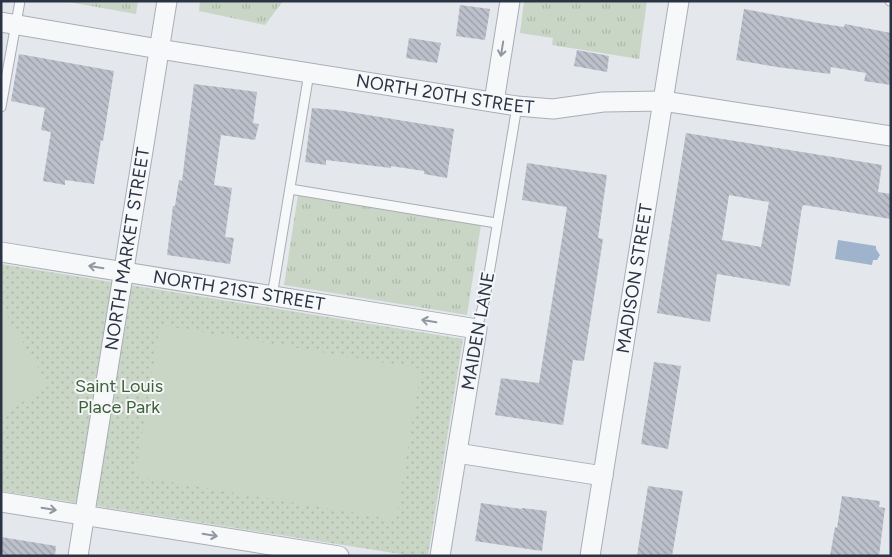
<svg xmlns="http://www.w3.org/2000/svg" width="892" height="557" viewBox="0 0 892 557" font-family="Figtree,sans-serif">
  <defs>
    <pattern id="grass-tufts" width="24" height="20" patternUnits="userSpaceOnUse" patternTransform="scale(1.25)"><rect width="24" height="20" fill="#c9d6c5"/><path d="M3 7l-1-3M5 7V3M7 7l1-3M15 17l-1-3M17 17v-4M19 17l1-3" fill="none" stroke="#adb8ab"/></pattern>
    <pattern id="park-dots" width="8" height="8" patternUnits="userSpaceOnUse" patternTransform="scale(1.25)"><rect width="8" height="8" fill="#c9d6c5"/><path d="M2 2h.1M6 6h.1" fill="none" stroke="#adb8ab" stroke-width="1.8" stroke-linecap="round"/></pattern>
    <pattern id="building-back-hatch" width="6" height="6" patternUnits="userSpaceOnUse" patternTransform="scale(1.25)"><rect width="6" height="6" fill="#bbc0ca"/><path d="M-1 5l2 2M0 0l6 6M5-1l2 2" fill="none" stroke="#989da6"/></pattern>
  </defs>
  <rect width="100%" height="100%" fill="#e4e7ec"/>
  <path fill="url(#grass-tufts)" d="M63 1H138L136 14Z
    M200 1H283L265 25 199 11Z
    M524 1H647L639 59 552 45 553 38 520 33Z
    M298 195 481 225 467 315 284 285Z"/>
  <path fill="url(#park-dots)" d="M1 264 463 339 428 556H413L1 491Z"/>
  <path fill="#c9d6c5" d="M1 306 49 386 1 415Z
    M160 325 421 369 396 520 135 476Z"/>
  <path fill="#9fb4cc" d="M838 240 876 246V249L880 255 877 260H873L872 265 835 259Z"/>
  <path fill="url(#building-back-hatch)" fill-rule="evenodd" d="M460 5 490 9 485 40 456 36Z
    M744 9 818 23 844 27 845 24 891 33V85L864 81 866 73 831 67 830 74 777 67 736 60Z
    M409 38 441 43 437 63 406 58Z
    M577 50 609 56 607 72 574 66Z
    M19 54 114 71 103 141 101 140 94 184 65 180V185L43 181 51 132 41 130 45 108 11 101Z
    M194 84 257 92 253 123 259 124 255 140 221 135 214 185 232 188 225 237 234 238 230 264 167 255 173 206H175L179 180 182 181Z
    M312 108 337 110 454 129 447 178 424 174V171L391 166V168L326 160V165L305 162Z
    M686 133 882 165 878 192 891 194V219L804 205 802 207 790 286 717 274 710 322 657 313ZM729 195 769 202 761 247 722 240Z
    M527 163 607 175 598 238 603 239 584 361 573 360 563 425 495 415 501 378 539 383 567 207 522 200Z
    M654 362 681 366 668 449 641 444Z
    M648 486 683 491 672 556H637Z
    M842 496 880 501 879 507 885 508 879 556H830L835 527 837 528Z
    M481 503 522 509V508L547 511 542 551 475 541Z
    M1 537 56 546 55 556H1Z"/>
  <g fill="none" stroke-linecap="round" stroke-linejoin="round">
    <defs>
      <path id="service" d="M890 1H891
        M1 107 20 1
        M290 189 496 223
        M272 296 309 73
        M477 329 485 298 517 106"/>
      <g id="minor">
        <path id="s1" d="M1 22 159 49 517 106 553 109 603 102 663 101 891 136"/>
        <path d="M494 102 510 1"/>
        <path id="s2" d="M1 252 477 329 440 556"/>
        <path d="M457 453 603 476"/>
        <path d="M1 502 339 556"/>
        <path id="s3" d="M78 556 167 1"/>
        <path id="s4" d="M590 556 679 1"/>
      </g>
    </defs>
    <use href="#service" stroke="#a9aeb7" stroke-width="11"/>
    <use href="#minor" stroke="#a9aeb7" stroke-width="21"/>
    <use href="#service" stroke="#f7f8fa" stroke-width="9"/>
    <use href="#minor" stroke="#f7f8fa" stroke-width="19"/>
  </g>
  <defs><path id="oneway-shaft" d="M-6 0H5M1.5-3L5.5 0L1.5 3" fill="none" stroke-width="1.6" stroke-linecap="round" stroke-linejoin="round" transform="scale(1.25)"/></defs>
  <g stroke="#9196a0">
    <use href="#oneway-shaft" transform="translate(502 49) rotate(99)"/>
    <use href="#oneway-shaft" transform="translate(96 267) rotate(-171)"/>
    <use href="#oneway-shaft" transform="translate(429 321) rotate(-171)"/>
    <use href="#oneway-shaft" transform="translate(49 509) rotate(9)"/>
    <use href="#oneway-shaft" transform="translate(210 535) rotate(9)"/>
  </g>
  <g text-anchor="middle" stroke-width="4" stroke-linejoin="round" paint-order="stroke">
    <g font-size="18" fill="#2b3445" stroke="#f4f6f9">
      <text dy="6" stroke="none"><textPath href="#s1" startOffset="450">NORTH 20TH STREET</textPath></text>
      <text dy="6" stroke="none"><textPath href="#s3" startOffset="311">NORTH MARKET STREET</textPath></text>
      <text dy="6" stroke="none"><textPath href="#s4" startOffset="281">MADISON STREET</textPath></text>
      <text dy="6" stroke="none"><textPath href="#s2" startOffset="241">NORTH 21ST STREET</textPath></text>
      <text transform="translate(478 331) rotate(-80)" y="6">MAIDEN LANE</text>
    </g>
    <g font-size="18" fill="#3f6138" stroke="#f4f6f9">
      <text x="119" y="392">Saint Louis<tspan x="119" dy="21">Place Park</tspan></text>
    </g>
  </g>
  <rect width="892" height="557" fill="none" stroke="#2b3445" stroke-width="5"/>
</svg>
